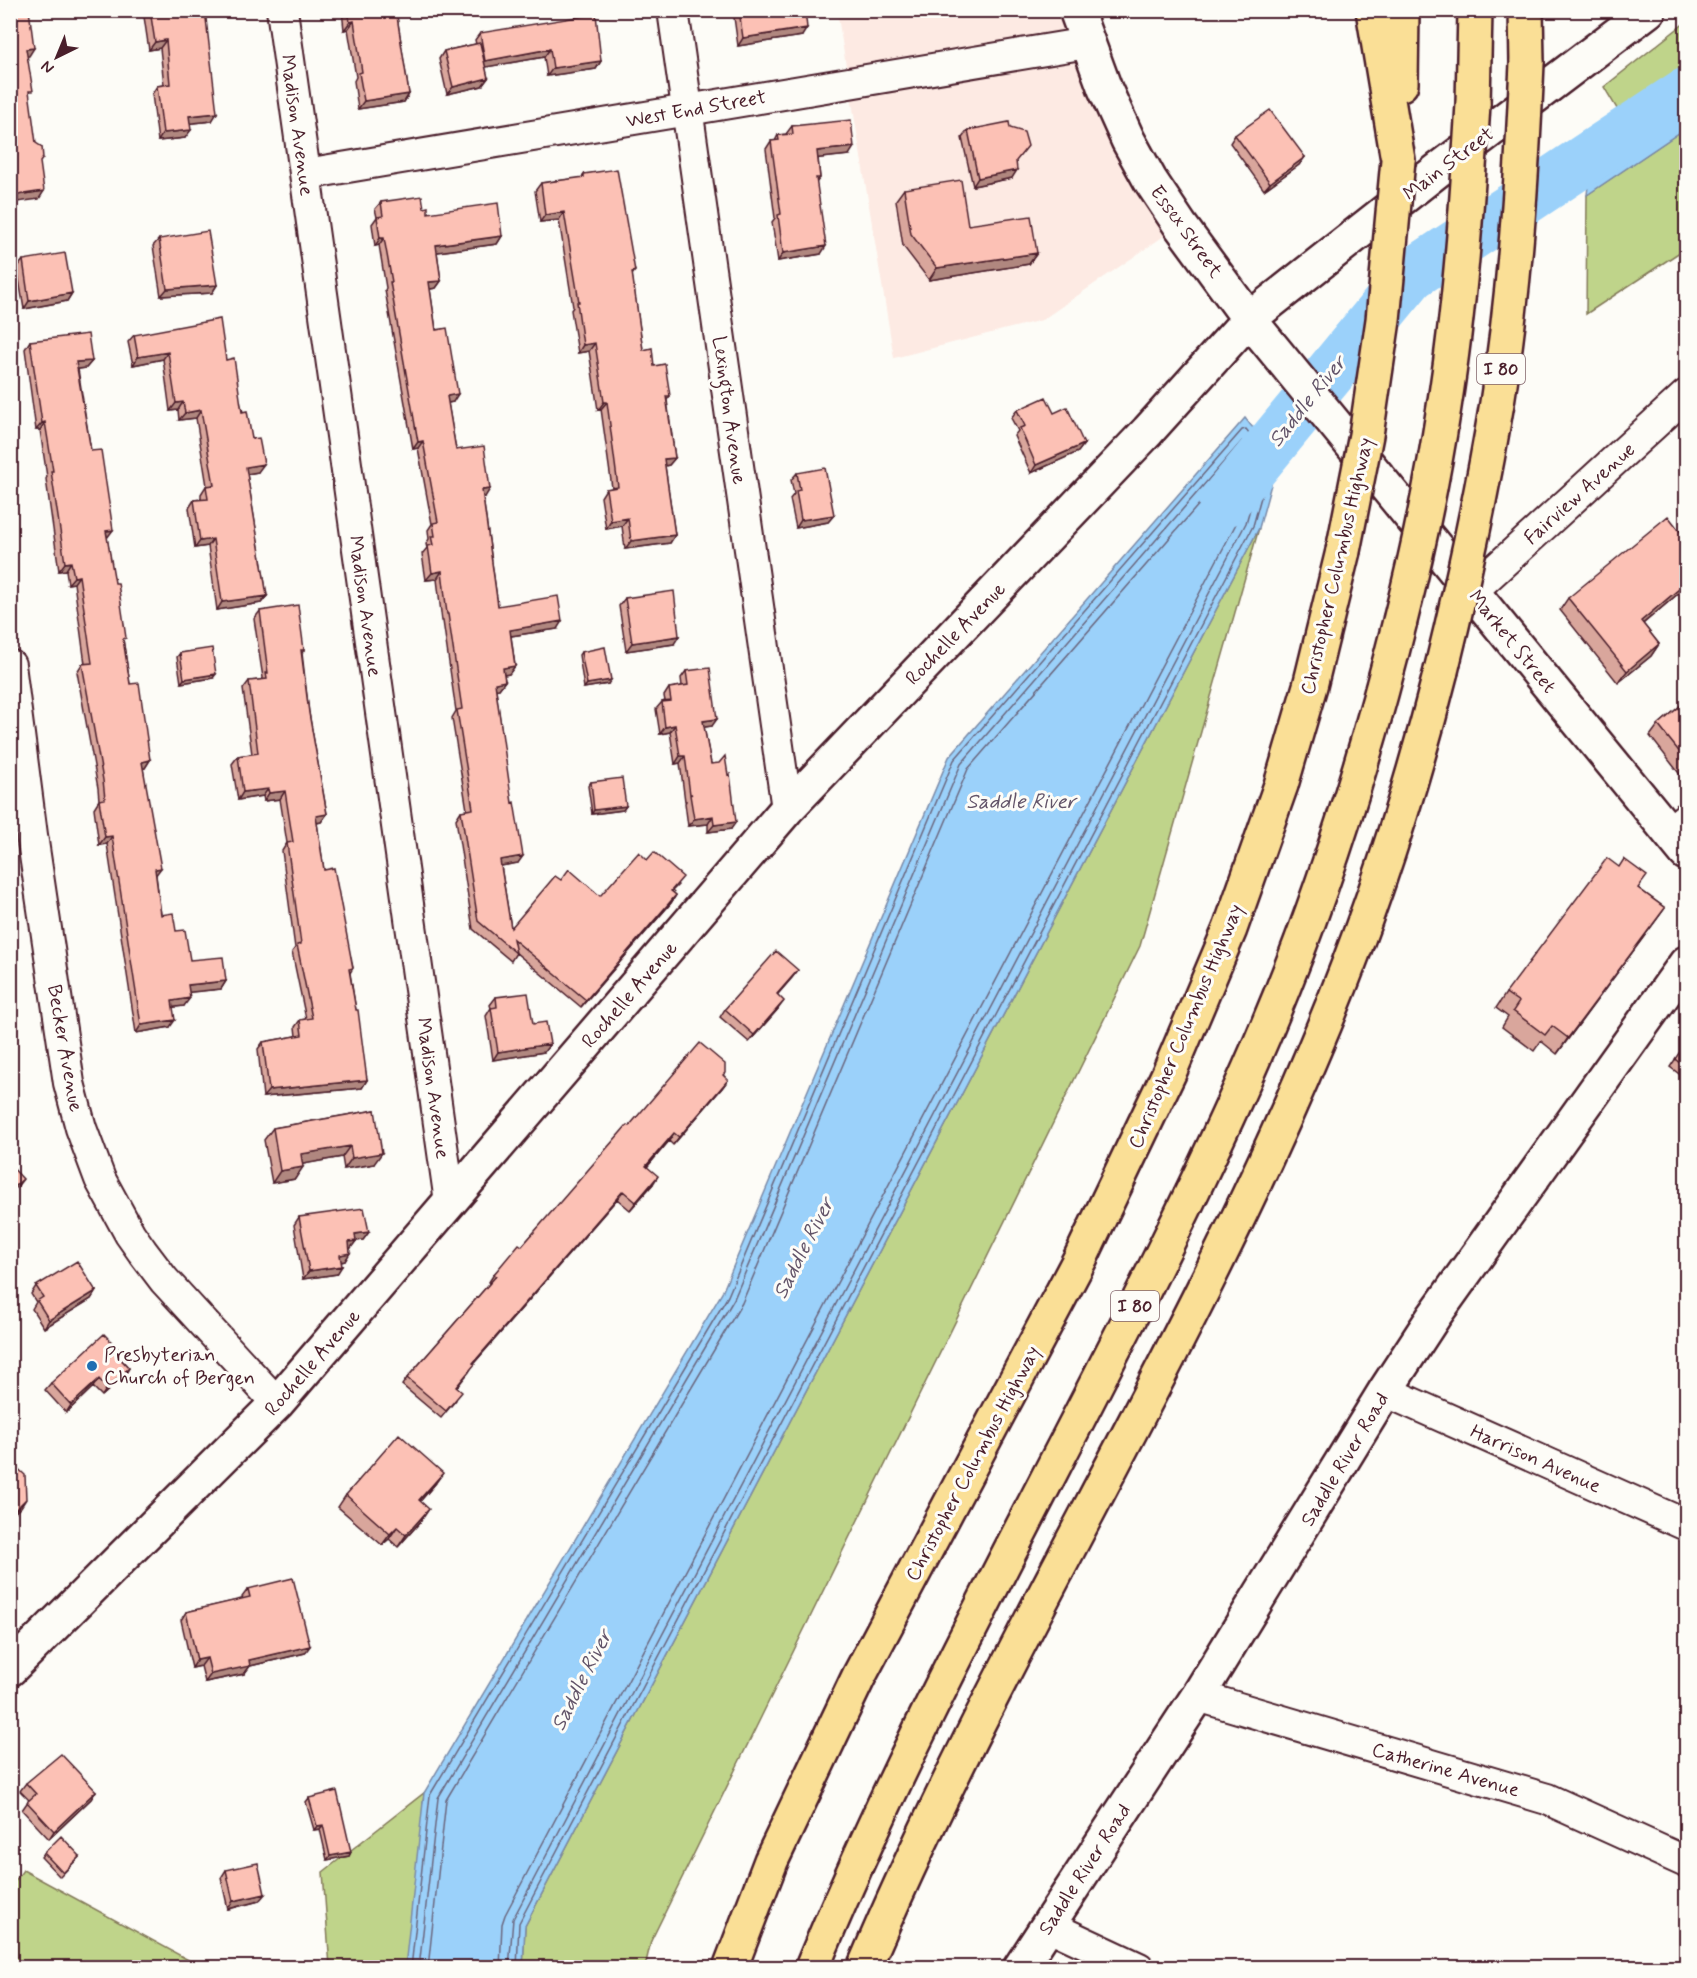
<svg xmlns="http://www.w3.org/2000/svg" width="1697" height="1978" viewBox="0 0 1697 1978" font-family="Mynerve,sans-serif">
  <rect width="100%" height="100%" fill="#fdfcf7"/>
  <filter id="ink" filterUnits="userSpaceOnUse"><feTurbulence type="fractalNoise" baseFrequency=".0167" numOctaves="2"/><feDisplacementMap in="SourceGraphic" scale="12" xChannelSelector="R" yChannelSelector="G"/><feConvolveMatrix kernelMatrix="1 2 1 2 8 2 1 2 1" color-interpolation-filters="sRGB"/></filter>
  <g filter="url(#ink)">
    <path fill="#fdeae3" d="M837 11H1076L1180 225 1042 320 894 358Z"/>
    <path fill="#bfd48a" stroke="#847a5a" stroke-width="1.5" d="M1686 22V69L1623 119 1604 87Z
      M1686 128V248L1586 314 1587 195Z
      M1259 528 1140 946 651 1941 645 1967 523 1968 525 1926Z
      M424 1793 411 1967H330L323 1872Z
      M23 1870 196 1964 199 1967H16L11 1960V1887Z"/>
    <path fill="#9bd1fa" stroke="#7b8aa7" stroke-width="1.5" d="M1686 69V128L1587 195 1593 141Z
      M1245 418 1278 459 1259 528 525 1926 523 1967H405L424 1793 722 1293 949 757Z"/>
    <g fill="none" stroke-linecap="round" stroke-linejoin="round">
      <path stroke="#6a667e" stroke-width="1.5" d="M1686 77 1600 144 1596 178 1600 179 1681 125 1686 124
        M1686 86 1607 148 1605 162 1609 164 1677 118 1686 116
        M411 1968 430 1795 728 1296 954 760 1242 430 1246 429 1271 461 1253 526 519 1923 517 1968
        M419 1968 438 1798 734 1299 961 764 1242 441H1245L1263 463 1246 523 513 1919 509 1968
        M428 1968 446 1800 742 1303 968 769 1242 455H1245L1253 465 1238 520 505 1915 502 1924 500 1968"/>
      <path stroke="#9bd1fa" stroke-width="51" d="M1224 502 1411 275 1686 93"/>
      <defs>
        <path id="street" d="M282 10 450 1202
          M673 10 787 809
          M306 174 1087 43
          M1472 591 1686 395
          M10 665 32 835 69 1083 81 1128 100 1179 130 1234 142 1251 164 1280 277 1403
          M1669 832 1686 818
          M1385 1391 1686 1525
          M1198 1696 1547 1799 1686 1862
          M1047 1925 1139 1968"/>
        <path id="secondary" d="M1076 10 1105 89 1128 140 1150 180 1180 225 1249 319 1686 853
          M10 1669 277 1403 787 809 1148 431 1249 319 1438 170 1649 10
          M1020 1968 1198 1696 1385 1391 1434 1316 1686 963"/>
        <path id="highway" d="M1373 10 1398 160
          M1526 10 1527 63
          M1401 84 1402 10
          M1473 104 1475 10
          M730 1968 771 1861 859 1676 1080 1259 1169 1073 1230 929 1281 785 1310 686 1343 551
          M812 1968C939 1659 1114 1374 1249 1069 1313 925 1362 774 1400 621
          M864 1968C998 1651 1185 1360 1317 1043 1368 922 1409 798 1441 671"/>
      </defs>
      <use href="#street" stroke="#4a1f2b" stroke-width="34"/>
      <use href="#secondary" stroke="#4a1f2b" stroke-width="38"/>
      <use href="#highway" stroke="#4a1f2b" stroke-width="38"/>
      <use href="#street" stroke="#fdfcf7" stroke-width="30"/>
      <use href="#secondary" stroke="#fdfcf7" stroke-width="33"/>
      <use href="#highway" stroke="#fadf96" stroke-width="33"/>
      <defs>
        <path id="highway-bridge" d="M1343 551 1366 435 1383 320 1398 160
          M1400 621C1418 550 1433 479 1444 407 1460 307 1467 205 1473 104
          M1441 671C1463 582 1482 493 1497 403 1515 291 1522 177 1527 63"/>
      </defs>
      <use href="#highway-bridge" stroke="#4a1f2b" stroke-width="38" stroke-linecap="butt"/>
      <use href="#highway-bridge" stroke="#fadf96" stroke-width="33"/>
    </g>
    <path fill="#d9a69c" stroke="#4a1f2b" stroke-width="1.5" d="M143 10H205L212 121 190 123 185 138 158 141 152 94 157 86 164 85 160 48 149 50Z
      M342 10H396L409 94 404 102 358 109 354 81 356 77 348 29 344 30Z
      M733 10H805L802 36 738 46Z
      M480 33 601 61 596 69 547 76 544 57 485 67 488 78 482 86 447 94 439 59 444 51 476 44 475 40Z
      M792 126 849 155 818 158 820 178 816 183 821 254 778 261 772 222 775 218 766 149 771 141H775L778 135 786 134Z
      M968 130 1016 162 1012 178 973 186 962 138Z
      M1235 135 1305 157 1299 165 1264 190 1230 143Z
      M584 174 635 271 632 275 643 350 654 366 670 396 667 400 675 458 669 465 665 466 675 535 670 543 625 549 622 526 606 529 601 497 606 489 612 488 601 409 598 410 589 351 578 353 571 310 573 307 559 220 540 222 535 191 541 183 582 178Z
      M904 189 968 225 1037 253 1029 264 929 280 903 246 896 200Z
      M381 202 424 208 428 213 502 236 497 244 437 252 441 281 436 288 430 289 436 330 453 402 448 403 456 450 485 497H483L498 606 557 629 511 636 515 666 509 674 504 675 505 681 499 689H496L518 863 501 866 511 928 561 880 600 896 647 860 678 885 672 891 676 895 671 903 581 1007 516 953 511 961 473 929 456 819 461 811 467 810 452 718 456 711 443 621H442L437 579 426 580 422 554 427 548 426 544 429 539 428 530 432 524 418 448 413 449 385 290 386 288 379 245 375 246 372 224 377 217 375 209Z
      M159 239 217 285 212 293 161 296 153 246Z
      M23 260 72 293 67 301 24 309 17 268Z
      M134 335 226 360 252 439 258 472 247 474 267 596 261 603 217 610 208 546 195 548 189 508 194 500 201 499V494L206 486H207L196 418 179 420 178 410 170 411 163 359 133 365 128 342Z
      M30 341 92 361 86 368 78 369 91 451 107 538 130 684 150 760 145 768H143L156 875 161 915 176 931 190 960 226 981 221 989 189 992 184 1006 173 1007 170 1027 136 1033 107 844 99 845 94 808 99 800 98 788 77 672 82 664H85L74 583 68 584 66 570 59 571 46 479 47 477 40 430H36L25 349Z
      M1017 410 1054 413 1084 444 1078 452 1031 473 1014 436 1018 431 1011 418Z
      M797 473 834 515 828 522 796 528 790 499 794 494 791 480Z
      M1686 539V587L1643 624 1659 644 1651 656 1618 683 1560 610 1568 598Z
      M625 598 674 644 626 651 619 606Z
      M260 611 304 650 302 653 309 713 327 814 321 822 317 823 324 870 353 968 350 973 367 1080 362 1088 263 1097 258 1049 263 1042 296 1036 295 1027 300 1020 306 1019 292 952 295 948 282 851 287 843 280 799 264 801 263 796 238 800 232 764 238 756 252 754 243 689 249 681 262 680 263 678 254 619Z
      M581 652 608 684 584 688 579 655Z
      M180 653 213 678 181 683 177 657Z
      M686 671 712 726 704 727 711 764 731 829 708 832V824L688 826 685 803 686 801H685L680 763 675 764 670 732 660 734 656 709 662 702 665 701 664 696 669 688 682 686 681 678Z
      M1686 701V773L1682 777 1650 736 1658 725Z
      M591 782 626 806 623 810 592 814 588 786Z
      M1638 888 1665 908 1557 1054 1541 1041 1534 1051 1502 1027 1508 1017 1496 1008 1506 993Z
      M798 970 777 995 778 1009 749 1042 720 1017 725 1009Z
      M496 997 533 1024 550 1044 544 1052 493 1060 486 1016 491 1008 490 1005Z
      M1686 1043V1079L1670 1067Z
      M723 1075 728 1080 722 1088 673 1145 669 1141 647 1167 653 1184 630 1210 617 1199 474 1363 469 1372 457 1387 456 1400 441 1418 402 1385 407 1378 490 1283 489 1282 494 1274 522 1246 629 1126Z
      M375 1110 374 1164 344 1169 342 1157 302 1164 295 1179 272 1183 264 1140 273 1128Z
      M299 1217 369 1232 363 1240 356 1241 350 1249 345 1261 341 1262 337 1274 303 1279 294 1225Z
      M36 1286 96 1291 91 1299 44 1328 32 1309 36 1302 31 1294Z
      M119 1357 129 1368 124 1376 102 1396 93 1387 66 1413 45 1390 51 1383Z
      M435 1484 420 1501 421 1521 398 1547 389 1539 382 1545 338 1507 346 1495Z
      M248 1589 305 1653 250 1666 244 1674 205 1682 201 1666 192 1668 181 1620 186 1612 243 1599 242 1597Z
      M26 1783 96 1791 91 1799 49 1839 22 1810 29 1800 20 1791Z
      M309 1798 351 1852 349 1856 327 1860 320 1829 314 1830 306 1802Z
      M44 1853 80 1856 60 1877 41 1857Z
      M226 1870 259 1901 228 1909 221 1878Z"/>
    <path fill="#b0877f" stroke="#4a1f2b" stroke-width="1.5" d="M354 21 348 29 344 30 350 22Z
      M807 28 802 36 738 46 743 38Z
      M166 40 160 48 149 50 155 42Z
      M34 48 29 56 21 57 26 49Z
      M550 49 544 57 480 68 485 61Z
      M601 61 596 69 547 76 553 68Z
      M488 78 482 86 447 94 453 87Z
      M409 94 404 102 358 109 364 101Z
      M217 113 212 121 184 124 189 116Z
      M191 130 185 138 158 141 163 133Z
      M854 147 849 155 812 159 817 151Z
      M1305 157 1299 165 1264 190 1270 183Z
      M1017 170 1012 178 973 186 978 178Z
      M44 191 39 199 10 203V196Z
      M564 212 559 220 540 222 545 215Z
      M502 236 497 244 430 253 436 245Z
      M380 238H384L379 245 375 246Z
      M826 246 821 254 778 261 783 253Z
      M1037 253 1029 264 929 280 937 268Z
      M441 281 436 288 424 290 429 282Z
      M217 285 212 293 161 296 167 289Z
      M72 293 67 301 24 309 29 301Z
      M595 343 589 351 578 353 583 345Z
      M168 352 163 359 133 365 138 357Z
      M92 361 86 368 71 370 76 362Z
      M458 394 453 402 442 404 447 396Z
      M183 402 178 410 170 411 176 403Z
      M604 402H607L601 409 598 410Z
      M201 410 196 418 179 420 185 413Z
      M45 422 40 430H36L42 423Z
      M423 441 418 448 413 449 418 442Z
      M1084 444 1078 452 1031 473 1036 465Z
      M675 458 669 465 659 467 664 459Z
      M264 464 258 472 241 475 246 467Z
      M490 489 485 497 476 498 482 490Z
      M834 515 828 522 796 528 801 520Z
      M628 518 622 526 606 529 611 521Z
      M113 530 107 538 106 531Z
      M675 535 670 543 625 549 631 541Z
      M213 539 208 546 195 548 200 541Z
      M71 562 66 570 59 571 65 563Z
      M442 571 437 579 426 580 432 573Z
      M79 576 74 583 68 584 74 577Z
      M1686 583V587L1633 632 1641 621Z
      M267 596 261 603 217 610 222 602Z
      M562 621 557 629 504 637 510 630Z
      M679 636 674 644 626 651 632 643Z
      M1659 644 1651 656 1618 683 1627 671Z
      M515 666 509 674 498 676 503 668Z
      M216 674 213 678 181 683 184 679Z
      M611 680 608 684 584 688 587 684Z
      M505 681 499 689 489 690 495 683Z
      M717 719 712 726 698 728 703 721Z
      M675 725 670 732 660 734 665 727Z
      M680 756H685L680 763 675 764Z
      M150 760 145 768 137 770 142 762Z
      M268 789 263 796 238 800 243 792Z
      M285 791 280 799 264 801 269 793Z
      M626 806 623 810 592 814 594 810Z
      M327 814 321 822 310 824 316 816Z
      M713 816 708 824 688 826 694 819Z
      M736 822 731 829 708 832 714 825Z
      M112 836 107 844 99 845 105 837Z
      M523 856 518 863 494 867 500 860Z
      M161 868 155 876V869Z
      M676 895 671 903 581 1007 586 1000Z
      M1665 908 1654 923 1557 1054 1568 1038Z
      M798 970 792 978 771 1002 777 994Z
      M226 981 221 989 182 993 188 985Z
      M190 998 184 1006 167 1008 172 1001Z
      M784 1001 778 1009 749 1042 754 1035Z
      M175 1020 170 1027 136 1033 141 1025Z
      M550 1044 544 1052 493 1060 498 1052Z
      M367 1080 362 1088 263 1097 269 1090Z
      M728 1080 722 1088 673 1145 679 1137Z
      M674 1133 669 1141 641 1174 646 1166Z
      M350 1146 342 1157 293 1166 301 1154Z
      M382 1153 374 1164 344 1169 352 1158Z
      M303 1167 295 1179 272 1183 280 1171Z
      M658 1176 653 1184 630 1210 636 1202Z
      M23 1179 17 1187 10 1193V1190Z
      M623 1191 617 1199 468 1370 473 1363Z
      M369 1232 363 1240 356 1241 350 1249 343 1250 355 1234Z
      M350 1253 345 1261 335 1263 340 1255Z
      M342 1266 337 1274 303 1279 309 1271Z
      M96 1291 91 1299 44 1328 49 1320Z
      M129 1368 124 1376 102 1396 107 1388Z
      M99 1379 93 1387 66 1413 71 1405Z
      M443 1473 435 1484 411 1512 419 1500Z
      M26 1499 21 1507 10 1517V1515Z
      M429 1509 421 1521 398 1547 406 1535Z
      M397 1527 389 1539 382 1545 390 1534Z
      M310 1646 305 1653 250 1666 244 1674 205 1682 211 1674 249 1660Z
      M207 1658 201 1666 192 1668 197 1660Z
      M96 1791 91 1799 49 1839 54 1831Z
      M323 1825 320 1829 314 1830 317 1826Z
      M351 1852 349 1856 327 1860 330 1856Z
      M265 1894 259 1901 228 1909 233 1901Z"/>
    <path fill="#fcc1b5" stroke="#4a1f2b" stroke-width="1.5" d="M10 10H29L34 48 26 49 33 91H29L36 143 42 147 43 158 40 162 44 191 10 196Z
      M150 10H205L217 113 189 116 191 130 163 133 157 86 170 84 166 40 155 42Z
      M348 10H396L409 94 364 101 359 73 362 72 354 21 350 22Z
      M739 10H805L807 28 743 38Z
      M596 14 601 61 553 68 550 49 485 61 480 33Z
      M480 43 488 78 453 87 444 51Z
      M1270 110 1305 157 1270 183 1235 135Z
      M851 120 854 147 817 151 820 178H816L826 246 783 253 778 215 781 214 771 141 779 140 778 135 793 134 792 126Z
      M1009 122 1010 128 1024 132 1028 146 1016 161 1017 170 978 178 968 130Z
      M617 169 635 271 632 272 643 350 652 348 654 366 665 364 670 396H666L675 458 664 459 675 535 631 541 628 518 611 521 606 489 618 487 607 402H604L595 343 583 345 577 302H579L564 212 545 215 541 183 584 177V174Z
      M961 180 968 225 1031 216 1037 253 937 268 911 234 904 189Z
      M422 196 424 208 428 207V213L498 203 502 236 436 245 441 281 429 282 436 330 447 328 458 394 447 396 456 450 484 446 490 489 482 490 498 606 558 596 562 621 510 630 515 666 503 668 505 681 495 683 512 803 514 802 523 856 500 860 511 928 555 876 561 880 569 869 600 896 639 852 647 860 654 852 683 877 671 891 676 895 586 1000 513 939 516 953 478 921 461 811 473 809 457 710 462 709 448 614H447L442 571 432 573 428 546 433 545 431 536H435L433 523 438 522 423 441 418 442 390 282H392L384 238H380L377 217 383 216 381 202Z
      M208 231 217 285 167 289 159 239Z
      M65 253 72 293 29 301 23 260Z
      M220 319 226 360 234 358 242 412 247 411 252 439 259 438 264 464 246 467 267 596 222 602 213 539 200 541 194 500 208 499 206 486 214 485 201 410 185 413 183 402 176 403 168 352 138 357 134 335Z
      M88 334 92 361 76 362 91 451 101 450 113 530 106 531 115 583H118L126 638 123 639 130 684 139 683 150 760 142 762 161 868 155 869 161 915 173 913 176 931 185 930 190 960 223 957 226 981 188 985 190 998 172 1001 175 1020 141 1025 112 836 105 837 99 800 105 799 103 780 82 664 92 663 79 576 74 577 71 562 65 563 51 471H53L45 422 42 423 30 341Z
      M1046 397 1054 413 1067 407 1084 444 1036 465 1020 428 1025 426 1017 410Z
      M825 468 834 515 801 520 796 491 800 490 797 473Z
      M1668 516 1686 539V583L1641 621 1659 644 1627 671 1568 598Z
      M674 591 679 636 632 643 625 598Z
      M298 605 304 650H301L309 713 327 814 316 816 324 870 334 868 353 968 349 969 356 1010H358L367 1080 269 1090 263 1042 302 1035 300 1020 312 1018 297 945 301 944 287 843 293 842 285 791 269 793 268 789 243 792 238 756 258 753 249 681 267 679 266 673H268L260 611Z
      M605 647 611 680 587 684 581 652Z
      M212 648 216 674 184 679 180 653Z
      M710 668 717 719 703 721 711 764 719 763 725 756 728 775 730 774 736 822 714 825 713 816 694 819 690 795 692 794H690L685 756H680L675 725 665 727 662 702 671 701 669 688 688 685 686 671Z
      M1686 701V760L1658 725Z
      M622 778 626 806 594 810 591 782Z
      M1607 858 1619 867 1624 859 1647 876 1638 888 1665 908 1568 1038 1552 1026 1545 1035 1513 1011 1519 1002 1506 993Z
      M776 951 798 970 777 994 784 1001 754 1035 725 1009Z
      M528 993 533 1024 546 1022 550 1044 498 1052 491 1008 497 1007 496 997Z
      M700 1043 725 1064V1073L723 1075 728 1080 679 1137 674 1133 646 1166 658 1176 636 1202 623 1191 473 1363 475 1364 456 1387 462 1392 446 1411 407 1378 496 1276 494 1274 519 1244 522 1246 627 1125 629 1126Z
      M1686 1043V1068L1675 1059Z
      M375 1110 382 1153 352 1158 350 1146 301 1154 303 1167 280 1171 273 1128Z
      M10 1165 23 1179 10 1190Z
      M364 1208 369 1232 355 1234 356 1241 349 1242 350 1253 340 1255 342 1266 309 1271 299 1217Z
      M77 1261 96 1291 49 1320 37 1301 43 1297 36 1286Z
      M104 1334 122 1353 118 1356 129 1368 107 1388 99 1379 71 1405 51 1383Z
      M399 1434 443 1473 419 1500 429 1509 406 1535 397 1527 390 1534 346 1495Z
      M10 1461 25 1475 26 1499 10 1515Z
      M293 1578 310 1646 249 1660 250 1666 211 1674 207 1658 197 1660 186 1612 250 1597 248 1589Z
      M61 1754 96 1791 54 1831 27 1802 36 1794 26 1783Z
      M337 1791 351 1852 330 1856 323 1825 317 1826 309 1798Z
      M61 1836 80 1856 63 1873 44 1853Z
      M258 1863 265 1894 233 1901 226 1870Z"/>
  </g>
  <circle fill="#1f6fb2" stroke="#fdfcf7" stroke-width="2" cx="92" cy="1366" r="6"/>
  <g text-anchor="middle" stroke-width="6" stroke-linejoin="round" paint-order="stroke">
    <g fill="#fdfcf7" stroke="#806168" stroke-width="1.5">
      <rect x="1477" y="354" width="48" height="30" rx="4.5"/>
      <rect x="1111" y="1291" width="48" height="30" rx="4.5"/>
    </g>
    <g font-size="18" font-weight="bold" fill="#4a1f2b">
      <text x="1501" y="375">I 80</text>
      <text x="1135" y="1312">I 80</text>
    </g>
    <g font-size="20" fill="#4a1f2b" stroke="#fdfcf7">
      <text transform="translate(696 108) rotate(-10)" y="7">West End Street</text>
      <text transform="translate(298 125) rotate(82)" y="7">Madison Avenue</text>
      <text transform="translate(1448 163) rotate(-37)" y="7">Main Street</text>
      <text transform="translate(1187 231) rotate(54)" y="7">Essex Street</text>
      <text transform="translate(730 410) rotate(82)" y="7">Lexington Avenue</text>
      <text transform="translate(1579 493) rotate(-42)" y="7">Fairview Avenue</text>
      <text transform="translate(1336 566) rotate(-77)" y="7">Christopher Columbus Highway</text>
      <text transform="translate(366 606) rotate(82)" y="7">Madison Avenue</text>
      <text transform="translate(955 633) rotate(-46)" y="7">Rochelle Avenue</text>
      <text transform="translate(1513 641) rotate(51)" y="7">Market Street</text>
      <text transform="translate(629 994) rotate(-49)" y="7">Rochelle Avenue</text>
      <text transform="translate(1185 1026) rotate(-67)" y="7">Christopher Columbus Highway</text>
      <text transform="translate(66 1048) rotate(80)" y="7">Becker Avenue</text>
      <text transform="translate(434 1088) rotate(82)" y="7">Madison Avenue</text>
      <text transform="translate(312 1362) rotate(-49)" y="7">Rochelle Avenue</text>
      <text transform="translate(1536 1458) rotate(24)" y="7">Harrison Avenue</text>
      <text transform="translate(1344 1459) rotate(-59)" y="7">Saddle River Road</text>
      <text transform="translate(972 1463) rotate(-62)" y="7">Christopher Columbus Highway</text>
      <text transform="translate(1446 1769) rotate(16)" y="7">Catherine Avenue</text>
      <text transform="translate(1084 1869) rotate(-57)" y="7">Saddle River Road</text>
    </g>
    <g font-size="20" fill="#4a1f2b" stroke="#fdfcf7" text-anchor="start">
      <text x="104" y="1361">Presbyterian<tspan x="104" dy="23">Church of Bergen</tspan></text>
    </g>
    <g font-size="21" font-style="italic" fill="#625469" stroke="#fdfcf7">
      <text transform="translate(1307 401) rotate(-51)" y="7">Saddle River</text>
      <text x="1021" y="808">Saddle River</text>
      <text transform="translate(803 1248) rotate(-63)" y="7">Saddle River</text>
      <text transform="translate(581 1680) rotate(-63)" y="7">Saddle River</text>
    </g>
  </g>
  <rect width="1697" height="1978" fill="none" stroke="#fdfcf7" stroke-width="36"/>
  <rect x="18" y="18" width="1661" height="1942" fill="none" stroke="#4a1f2b" stroke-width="2" filter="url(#ink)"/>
  <g transform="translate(57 57) rotate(223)" stroke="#fdfcf7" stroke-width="4.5" paint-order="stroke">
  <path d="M0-4.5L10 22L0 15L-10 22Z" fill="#4a1f2b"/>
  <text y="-9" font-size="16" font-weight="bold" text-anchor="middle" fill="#4a1f2b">N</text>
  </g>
</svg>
